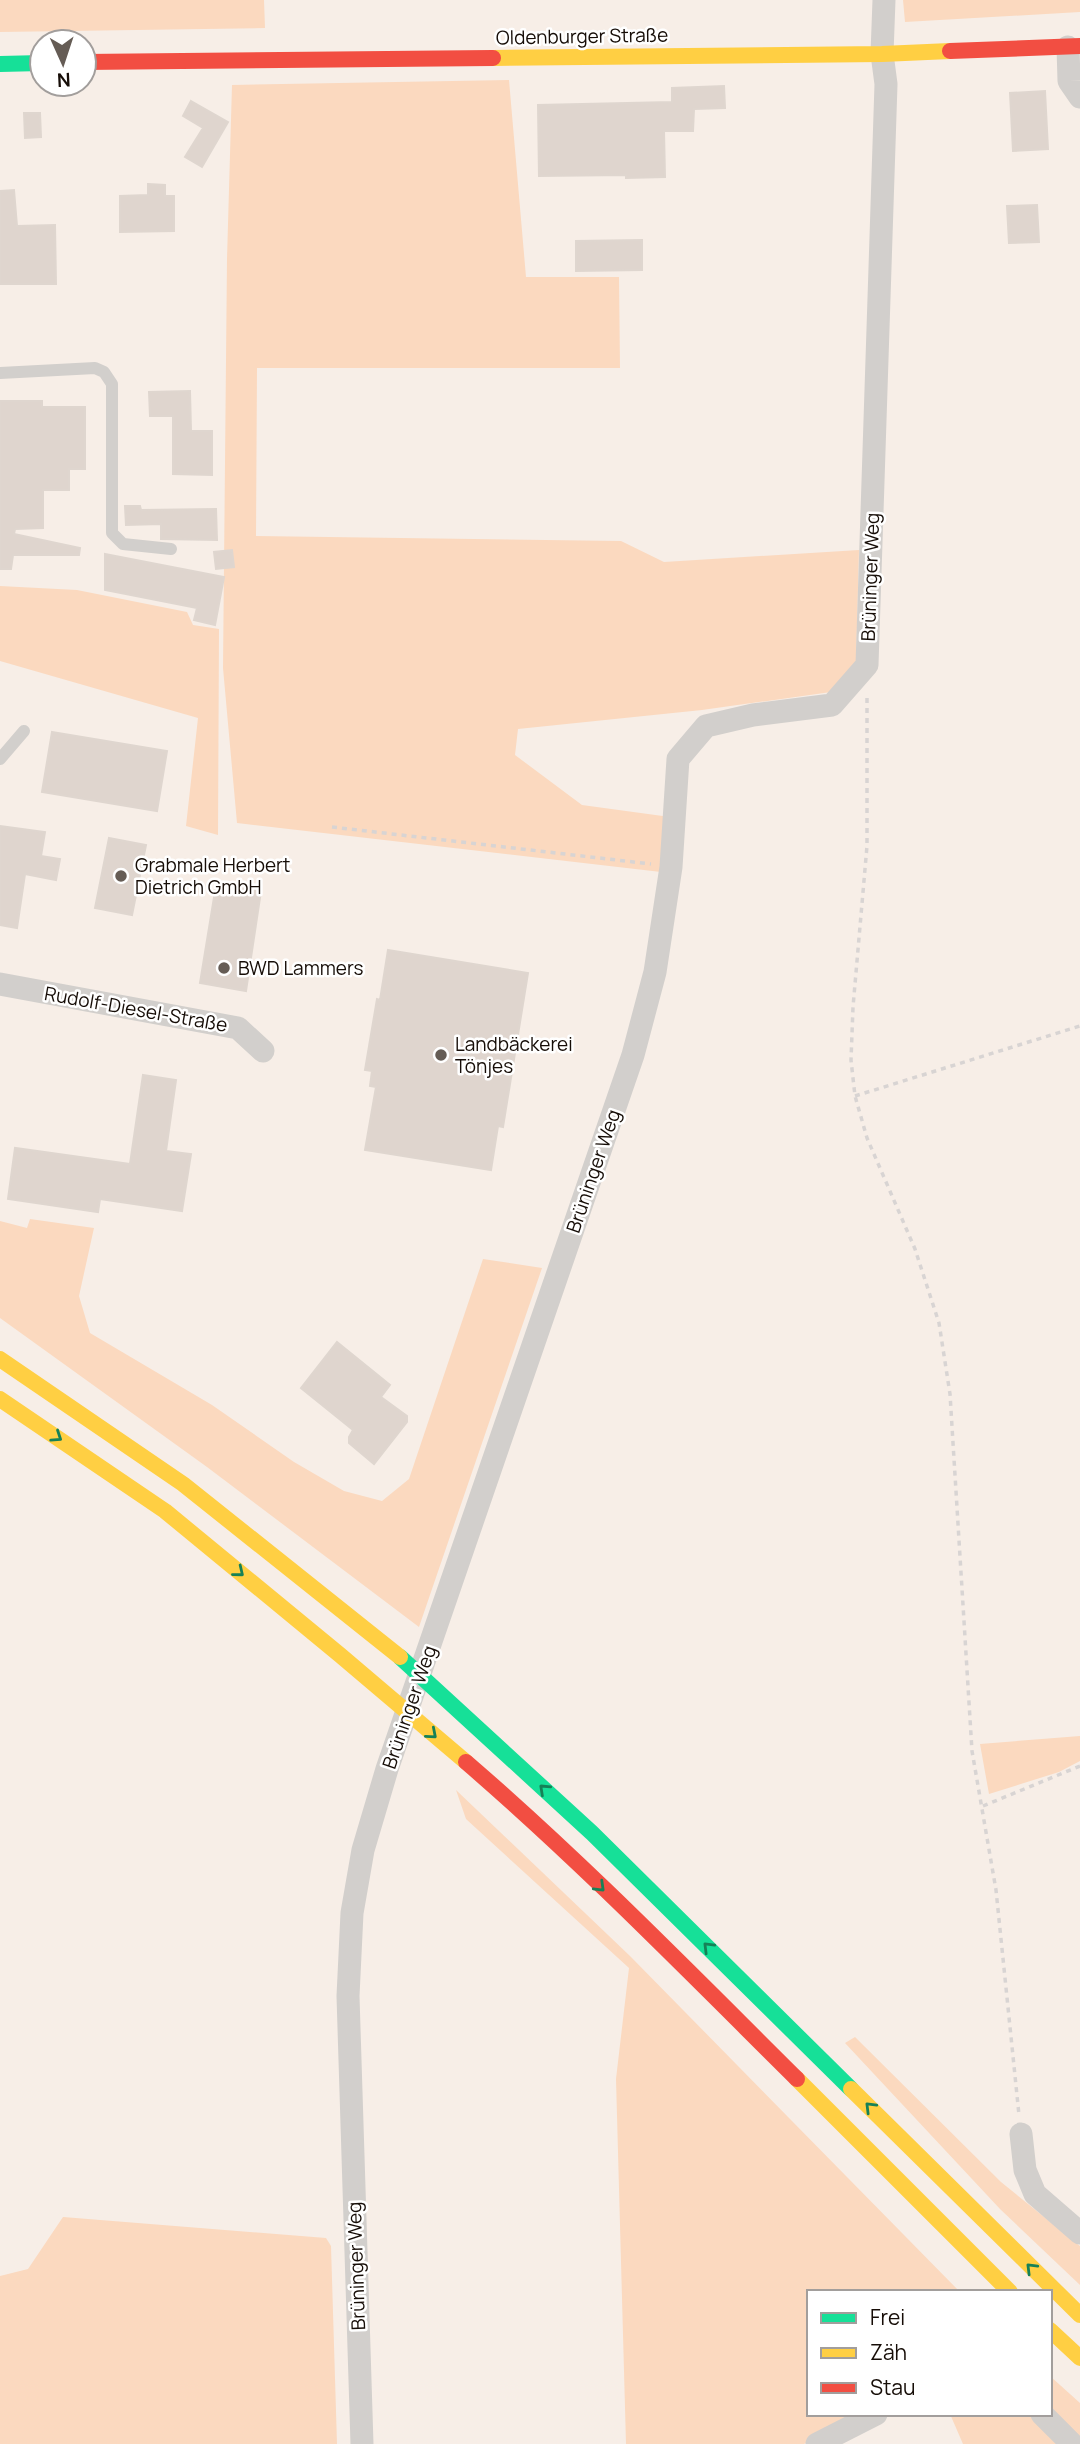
<svg xmlns="http://www.w3.org/2000/svg" width="1080" height="2444" viewBox="0 0 1080 2444" font-family="Manrope,sans-serif">
  <rect width="100%" height="100%" fill="#f7eee7"/>
  <path fill="#fbd9bf" d="M0 0H264L265 28 0 32Z
    M903 0H1080V12L905 22Z
    M509 80 526 277H619L620 368H257L256 536 621 541 664 562 859 550 856 662 831 692 702 710 518 729 515 755 582 805 670 817 661 872 237 823 223 668 227 259 232 85Z
    M0 586 77 590 187 612 193 625 219 629 218 835 186 826 198 718 0 661Z
    M30 1219 94 1228 79 1296 90 1333 212 1405 294 1462 344 1491 382 1501 409 1479 483 1259 542 1268 419 1627 207 1467 0 1318V1221L27 1228Z
    M1080 1736V1761L1059 1772 989 1794 980 1744Z
    M456 1790 630 1956 960 2292H809V2414H862L804 2444H626L616 2079 629 1968 466 1819Z
    M855 2037 1001 2182 1080 2246V2285L1000 2209 845 2043Z
    M63 2217 326 2238 331 2246 337 2444H0V2276L28 2269Z
    M1050 2376 1080 2403V2440L1050 2411Z
    M950 2414H1029L1059 2444H963Z"/>
  <path fill="#dfd5ce" stroke="#dfd6cf" stroke-width="2" d="M724 86 725 108 694 109 693 131H664L665 177 626 178V175L539 176 538 105 672 102V88Z
    M1045 91 1048 149 1013 151 1010 93Z
    M191 101 228 122 202 167 185 157 203 128 183 116Z
    M24 113H40L41 137 25 138Z
    M148 184 165 185V196H174V231L120 232V196L148 195Z
    M14 190 17 226 55 225 56 284H0V191Z
    M1037 205 1039 242 1009 243 1007 206Z
    M642 240V270L576 271V241Z
    M190 391 191 431H212V475L173 474V416H150L149 392Z
    M0 401H42V407H85V469H69V490H43V528L15 529 14 534 80 548 79 555H13L11 569H0Z
    M125 506H140L141 510 216 509 217 540 161 539V524L126 525Z
    M232 550 234 567 216 569 214 552Z
    M105 554 224 577 215 625 194 620 197 608 105 590Z
    M52 732 167 751 157 811 42 792Z
    M0 826 45 832 41 856 60 859 56 880 25 874 17 928 0 925Z
    M109 838 146 845 132 915 95 908Z
    M216 885 261 891 246 991 200 983Z
    M388 950 528 973 503 1127 498 1126 491 1170 365 1150 376 1087 370 1086 372 1071 365 1070 377 999 380 1000Z
    M143 1075 176 1080 166 1151 191 1154 182 1211 100 1199 98 1212 8 1199 15 1148 130 1164Z
    M337 1342 390 1385 381 1397 407 1416V1422L374 1464 349 1443V1437L353 1430 301 1388Z"/>
  <g fill="none" stroke-linecap="round" stroke-linejoin="round">
    <path stroke="#d8d4d3" stroke-width="3.5" stroke-dasharray="5 5" stroke-linecap="butt" d="M55 40H71
      M867 698V846L853 1007 851 1060 855 1096 867 1138 915 1249 939 1323 950 1394 972 1751 996 1890 1019 2115
      M332 827 651 864
      M855 1096 1080 1026
      M983 1806 1080 1766"/>
    <path stroke="#d2cfcc" stroke-width="12" d="M0 373 95 368 104 372 112 384V533L123 544 171 549
      M0 759 24 731"/>
    <path stroke="#d2cfcc" stroke-width="23" d="M1068 47 1069 81 1080 97
      M0 984 238 1028 263 1051
      M1021 2134 1025 2170 1035 2194 1080 2233
      M1042 2414 1072 2444
      M362 2444 348 1996 352 1913 363 1850 387 1769 633 1055 655 972 671 867 678 759 706 726 753 715 832 705 867 665 886 84 882 54 884 0
      M817 2444 876 2414"/>
    <path stroke="#16e098" stroke-width="16" d="M0 64 42 63
      M400 1657 592 1833 851 2089"/>
    <path stroke="#ffcf43" stroke-width="16" d="M493 58 882 54 950 51
      M0 1359 183 1484 400 1657
      M0 1399 165 1511 340 1655 466 1762
      M797 2079 1010 2292
      M851 2089 1080 2315
      M1050 2330 1080 2358"/>
    <path stroke="#f24e42" stroke-width="16" d="M950 51 1080 46
      M84 62 493 58
      M466 1762C582 1862 689 1972 797 2079"/>
  </g>
  <defs><path id="oneway-chevron" d="M-2-3.5L2.5 0L-2 3.5" fill="none" stroke-width="1.6" stroke-linecap="round" stroke-linejoin="round" transform="scale(1.75)"/></defs>
  <g stroke="#168157">
    <use href="#oneway-chevron" transform="translate(57 1437) rotate(34)"/>
    <use href="#oneway-chevron" transform="translate(239 1572) rotate(39)"/>
    <use href="#oneway-chevron" transform="translate(432 1734) rotate(41)"/>
    <use href="#oneway-chevron" transform="translate(544 1789) rotate(-137)"/>
    <use href="#oneway-chevron" transform="translate(600 1887) rotate(44)"/>
    <use href="#oneway-chevron" transform="translate(708 1947) rotate(-135)"/>
    <use href="#oneway-chevron" transform="translate(870 2107) rotate(-135)"/>
    <use href="#oneway-chevron" transform="translate(1031 2268) rotate(-135)"/>
  </g>
  <g fill="#655c55" stroke="#fff" stroke-width="2.5">
    <circle cx="121" cy="876" r="7"/>
    <circle cx="224" cy="968" r="7"/>
    <circle cx="441" cy="1055" r="7"/>
  </g>
  <g text-anchor="middle" stroke-width="5" stroke-linejoin="round" paint-order="stroke">
    <g font-size="19" fill="#160d07" stroke="#fff">
      <text transform="translate(582 36) rotate(-1)" y="7">Oldenburger Straße</text>
      <text transform="translate(870 577) rotate(-88)" y="7">Brüninger Weg</text>
      <text transform="translate(136 1009) rotate(10)" y="7">Rudolf-Diesel-Straße</text>
      <text transform="translate(593 1171) rotate(-71)" y="7">Brüninger Weg</text>
      <text transform="translate(409 1707) rotate(-71)" y="7">Brüninger Weg</text>
      <text transform="translate(356 2266) rotate(-92)" y="7">Brüninger Weg</text>
    </g>
    <g font-size="19" fill="#160d07" stroke="#fff" text-anchor="start">
      <text x="135" y="872">Grabmale Herbert<tspan x="135" dy="22">Dietrich GmbH</tspan></text>
      <text x="238" y="975">BWD Lammers</text>
      <text x="455" y="1051">Landbäckerei<tspan x="455" dy="22">Tönjes</tspan></text>
    </g>
  </g>
  <rect x="807" y="2290" width="245" height="126" fill="#ffffff" stroke="#a29e9c" stroke-width="2"/>
  <rect x="821" y="2313" width="35" height="10" fill="#16e098" stroke="#a29e9c" stroke-width="2"/>
  <text x="870" y="2325" font-size="21" fill="#160d07">Frei</text>
  <rect x="821" y="2348" width="35" height="10" fill="#ffcf43" stroke="#a29e9c" stroke-width="2"/>
  <text x="870" y="2360" font-size="21" fill="#160d07">Zäh</text>
  <rect x="821" y="2383" width="35" height="10" fill="#f24e42" stroke="#a29e9c" stroke-width="2"/>
  <text x="870" y="2395" font-size="21" fill="#160d07">Stau</text>
  <g transform="translate(63 63) rotate(177)"><circle r="33" fill="#ffffff" stroke="#a29e9c" stroke-width="2"/>
  <path d="M0-5L12 26L0 18L-12 26Z" fill="#655c55"/>
  <text y="-10" font-size="19" font-weight="bold" text-anchor="middle" fill="#160d07">N</text>
  </g>
</svg>
